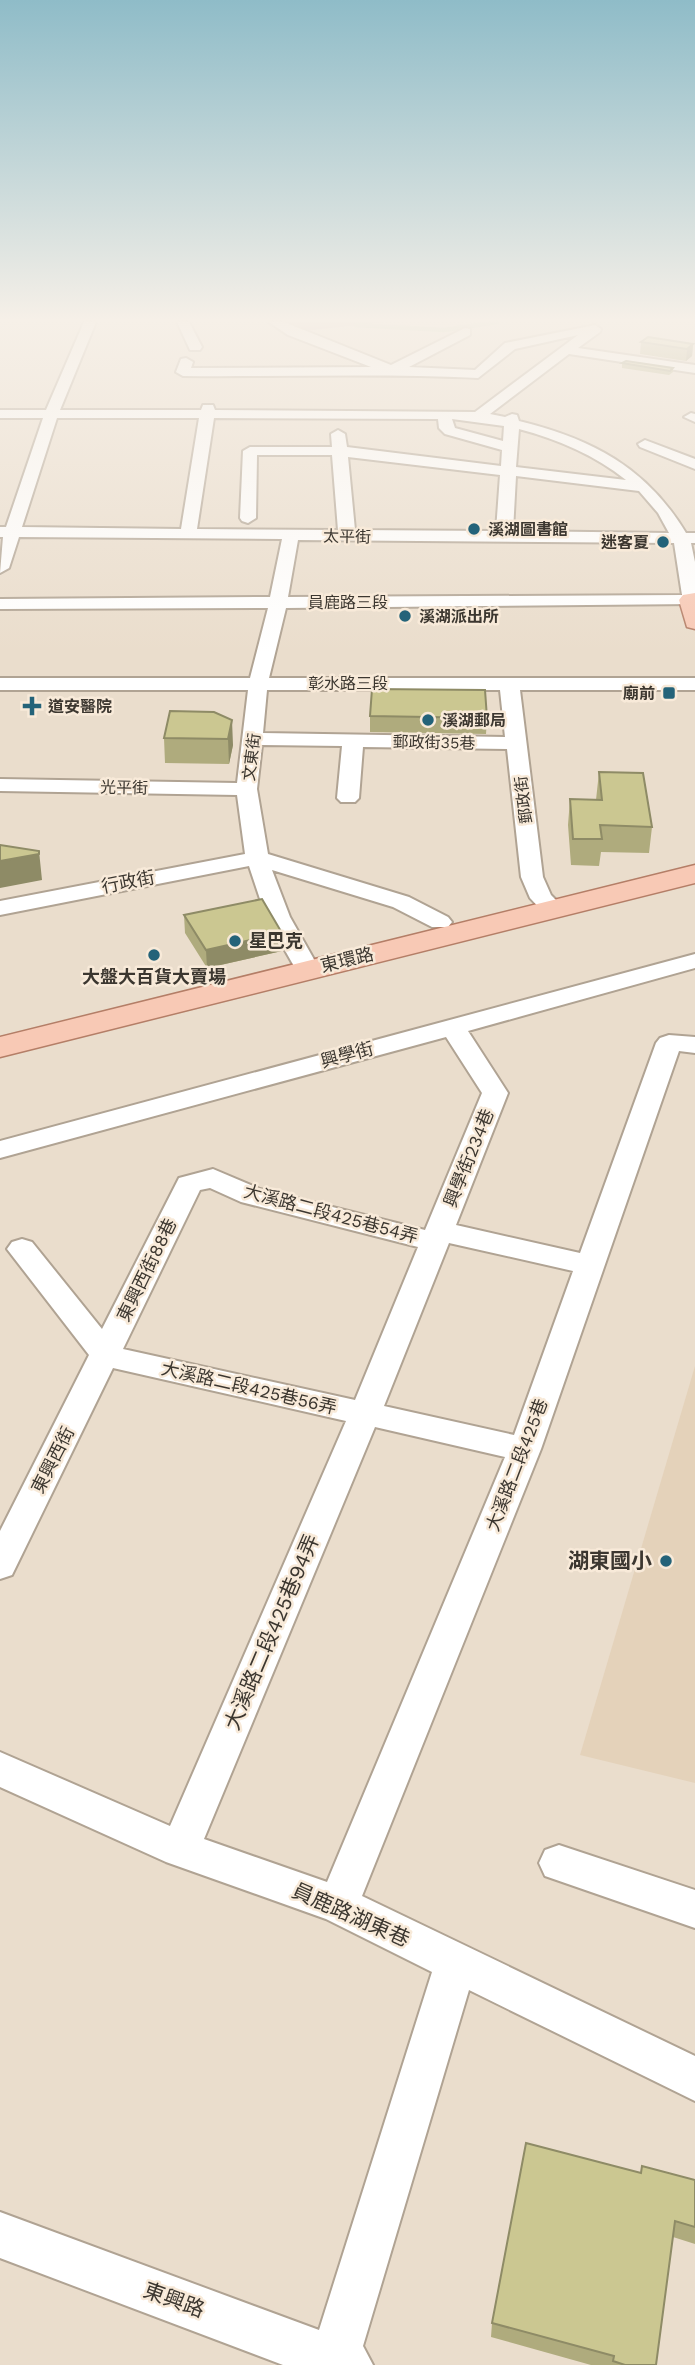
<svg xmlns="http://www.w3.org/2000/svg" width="695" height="2365" viewBox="0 0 695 2365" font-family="'Work Sans','Noto Sans TC',sans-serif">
  <rect width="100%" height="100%" fill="#eaddcc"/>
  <path fill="#e4d2ba" d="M695 1366V1783L580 1755Z"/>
  <path fill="#c6a2a4" d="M279 322H384L295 332Z"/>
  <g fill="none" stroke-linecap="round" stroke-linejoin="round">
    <path stroke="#a9c798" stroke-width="4.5" d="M356 325 444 330 497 322"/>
    <defs>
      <path id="minor" d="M84 322H96L60 410H201L203 405H213L215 410 475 412 578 335 515 349 478 378C380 373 281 377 183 376L176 372 181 359 186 358 193 362 191 368 371 367 288 335 269 322H284L391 365 465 328 470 329V335L409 367 475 370 505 343 595 325 601 329 600 332 578 348 695 365V373L569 354 490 414 505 417 512 414 517 415 519 421C592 439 646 467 686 533H695V543H691L695 562V604L286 608 269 678H695V690H520L543 877 551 895 566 910 562 915H546L530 898 521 877 507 749 363 747 359 798 355 802H341L337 798 342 746 262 745 257 789 268 854 409 897 448 917 452 922 448 927H432L393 907 272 870 290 917 320 970 317 975 308 977 299 975 266 917 249 866 0 915V901L245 854 237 795 0 791V779L237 783 248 690H0V678H250L268 608 0 609V599L270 597 282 539 19 537 9 568 0 573 3 537H0V527H6L43 418H0V410H46ZM57 418H199L181 529 22 527ZM214 418 438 419 439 428 445 434 502 450 501 466 347 447 345 434 338 430 331 434 332 447H250L243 451 240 518 242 521 248 523 256 518 257 455H332L338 530 197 529ZM452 419 504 426 503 441 455 428ZM519 429C557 439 595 455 626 480L516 467ZM348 457 500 475 496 531 355 530ZM516 476 639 491 658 513 669 533 513 531ZM298 540 674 543 682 595 288 597ZM267 690H500L505 737 263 733Z
        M177 322H189L202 347 200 350H190Z
        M691 413 695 414V422L684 417Z
        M645 440 695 459V469L640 447 638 444Z
        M695 954V968L468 1031 508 1093 456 1225 580 1253 656 1043 660 1038 669 1035 695 1037V1053L679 1051 541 1449 362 1896 695 2056V2101L469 1990 363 2346 373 2365H283L0 2258V2212L319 2330 432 1972 326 1919 166 1862 0 1787V1752L170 1826 346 1421 113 1368 12 1575 0 1579V1531L89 1355 7 1249 12 1242 22 1239 32 1242 102 1329 179 1178 213 1169 260 1189 425 1230 482 1093 446 1037 0 1158V1141ZM210 1188 241 1202 418 1247 355 1400 123 1349 200 1190ZM449 1243 573 1271 514 1435 384 1406ZM375 1427 505 1457 327 1882 204 1839Z
        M559 1845 695 1890V1928L545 1876 539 1863 545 1850Z"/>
      <path id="major" d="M695 593V629L687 627 679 600 683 595Z
        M695 865V883L0 1057V1037Z"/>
    </defs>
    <use href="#minor" stroke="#b0a393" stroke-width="4"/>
    <use href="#major" stroke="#b47e67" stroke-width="3"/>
    <use href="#minor" fill="#fff" fill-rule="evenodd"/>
    <use href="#major" fill="#f8c9b5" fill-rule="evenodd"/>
  </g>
  <path fill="#afab7d" d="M641 342 693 344 692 356 686 361 640 354Z
    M622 363 673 368V372L669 375 622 368Z
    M214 712 233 745 229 764 165 763 164 738Z
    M370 716 487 718 486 734 370 732Z
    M599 772 652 827 649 853 601 852 599 866 571 865 568 825 570 799 596 800Z
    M184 915 282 933V951L207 968 185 933Z
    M641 2173 695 2180V2244L673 2237 656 2365H591L491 2337 492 2323Z"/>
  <path fill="#8e8b66" d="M693 344 692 356 686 361 687 349Z
    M232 720 233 745 229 764 228 739Z
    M39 851 42 880 0 888V861Z
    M282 933V951L207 968 206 950Z"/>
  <path fill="#cbc791" stroke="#8e8b66" stroke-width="2" d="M648 337 693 344 687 349 641 342Z
    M626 361 673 368 670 371 622 363Z
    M372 689 485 690 487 718 370 716Z
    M170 711 214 712 232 720 228 739 164 738Z
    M599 772 643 773 652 827 600 825 602 839H573L570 799 602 800Z
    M0 845 39 851V854L0 861Z
    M262 899 282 933 206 950 184 915Z
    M526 2143 641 2173 642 2166 695 2180V2227L675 2221 656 2365H625L613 2361 614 2356 492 2323Z"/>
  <linearGradient id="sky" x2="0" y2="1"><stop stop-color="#8fbcc8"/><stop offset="0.49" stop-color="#f6f0e8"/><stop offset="1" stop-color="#f6f0e8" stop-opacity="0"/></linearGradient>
  <rect width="695" height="653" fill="url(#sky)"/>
  <g fill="#246379" stroke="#f8ead9" stroke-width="2.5">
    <circle cx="474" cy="529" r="7"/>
    <circle cx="663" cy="542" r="7"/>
    <circle cx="405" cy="616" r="7"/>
    <rect x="662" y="686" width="14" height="14" rx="3.5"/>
    <path d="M28.5 695.5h7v7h7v7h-7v7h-7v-7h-7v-7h7z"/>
    <circle cx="428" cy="720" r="7"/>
    <circle cx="235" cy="941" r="7"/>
    <circle cx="154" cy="955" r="7"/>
    <circle cx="666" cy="1561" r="7"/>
  </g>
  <g text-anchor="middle" stroke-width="5" stroke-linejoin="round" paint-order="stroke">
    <g font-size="16" font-weight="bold" fill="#3c3730" stroke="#f8ead9" text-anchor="start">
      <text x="488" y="535">溪湖圖書館</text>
      <text x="649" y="548" text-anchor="end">迷客夏</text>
      <text x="419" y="622">溪湖派出所</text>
      <text x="655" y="699" text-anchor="end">廟前</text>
      <text x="48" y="712">道安醫院</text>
      <text x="442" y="726">溪湖郵局</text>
    </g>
    <g font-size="16" fill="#3c3730" stroke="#f8ead9">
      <text transform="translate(347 536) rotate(1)" y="6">太平街</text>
      <text x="348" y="608">員鹿路三段</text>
      <text x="348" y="689">彰水路三段</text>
      <text transform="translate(434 742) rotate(1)" y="6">郵政街35巷</text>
      <text transform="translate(251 757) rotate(-83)" y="6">文東街</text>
      <text transform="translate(124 787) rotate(1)" y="6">光平街</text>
      <text transform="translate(523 800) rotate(-97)" y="6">郵政街</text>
    </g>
    <g font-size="18" fill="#3c3730" stroke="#f8ead9">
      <text transform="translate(128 882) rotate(-11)" y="6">行政街</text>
      <text transform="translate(347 960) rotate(-14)" y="6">東環路</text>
      <text transform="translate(347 1055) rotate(-15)" y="6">興學街</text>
      <text transform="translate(469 1158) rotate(-68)" y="6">興學街234巷</text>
      <text transform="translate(331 1214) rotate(15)" y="6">大溪路二段425巷54弄</text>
      <text transform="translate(147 1270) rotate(-64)" y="6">東興西街88巷</text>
      <text transform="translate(249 1388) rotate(13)" y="6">大溪路二段425巷56弄</text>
      <text transform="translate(53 1460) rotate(-63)" y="6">東興西街</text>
      <text transform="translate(517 1465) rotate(-69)" y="6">大溪路二段425巷</text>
    </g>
    <g font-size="18" font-weight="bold" fill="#3c3730" stroke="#f8ead9" text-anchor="start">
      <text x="249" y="947">星巴克</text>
      <text x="154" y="983" text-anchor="middle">大盤大百貨大賣場</text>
    </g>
    <g font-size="21" font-weight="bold" fill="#3c3730" stroke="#f8ead9" text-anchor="end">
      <text x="652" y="1568">湖東國小</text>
    </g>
    <g font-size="21" fill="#3c3730" stroke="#f8ead9">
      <text transform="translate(272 1632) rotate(-67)" y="7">大溪路二段425巷94弄</text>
      <text transform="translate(351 1915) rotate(24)" y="7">員鹿路湖東巷</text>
      <text transform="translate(174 2300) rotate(20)" y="7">東興路</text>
    </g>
  </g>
</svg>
